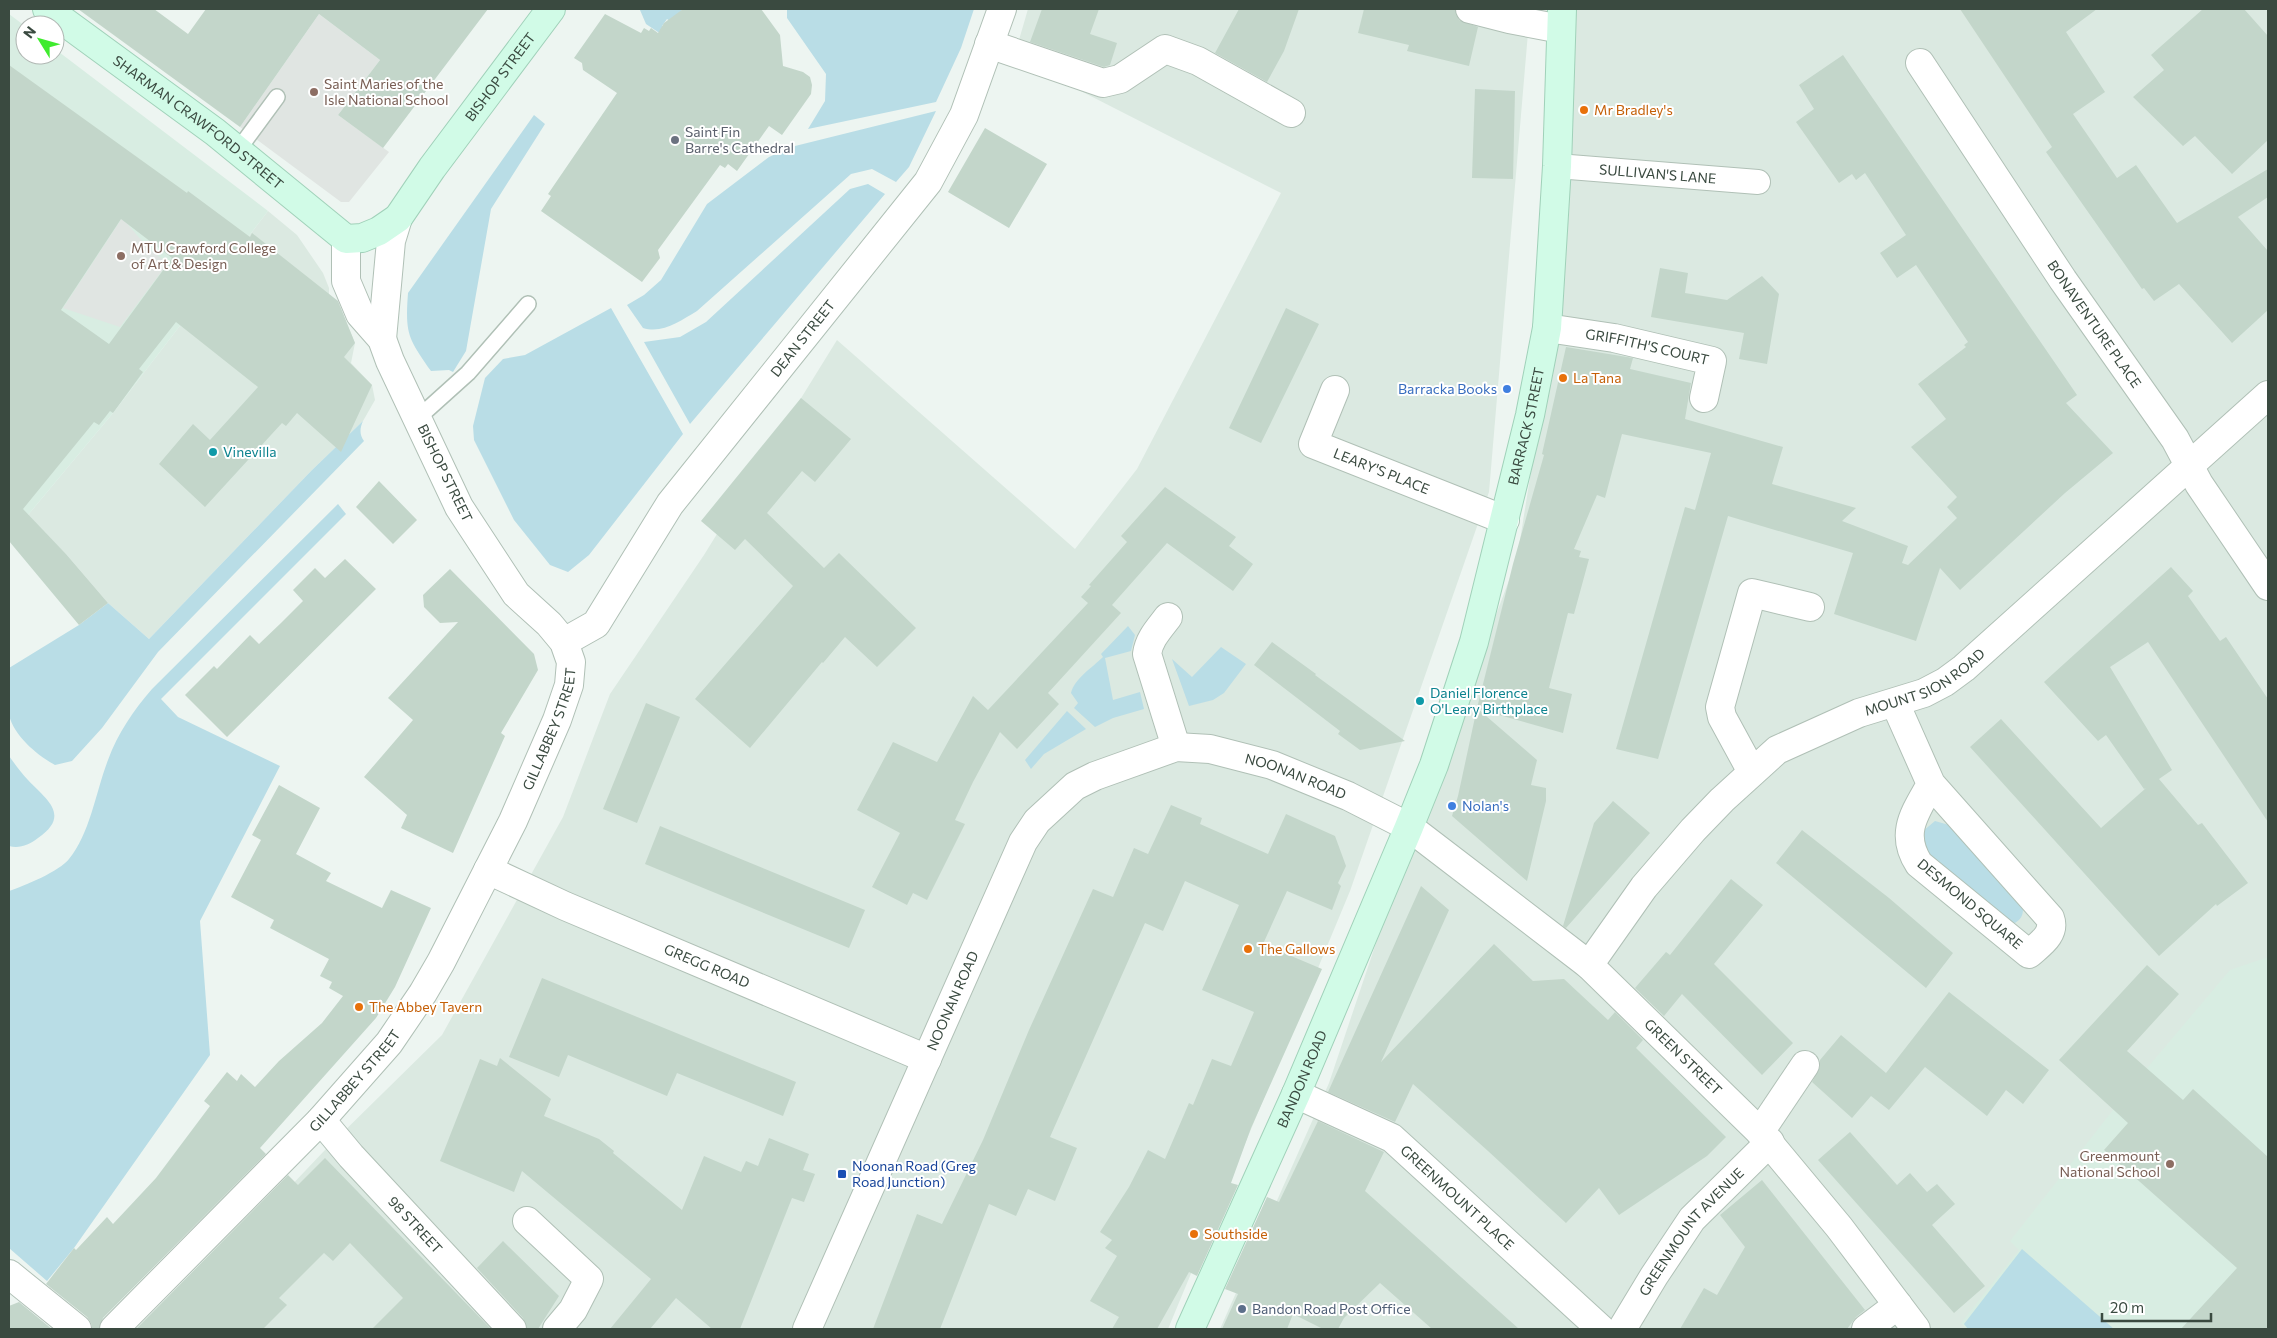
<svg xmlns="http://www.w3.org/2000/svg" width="2277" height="1338" viewBox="0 0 2277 1338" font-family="Commissioner,sans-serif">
  <rect width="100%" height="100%" fill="#edf5f1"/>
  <path fill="#dbe9e1" d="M1028 9H1530L1489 492 1350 891 1168 1329H155L325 1150 442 1035 563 817 610 694 704 555 837 340 1075 549 1137 469 1281 193 1014 57Z
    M1575 9H2268V1329H1220L1329 1083 1407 851 1517 559 1557 309Z
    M268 211 297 235 323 273 329 288V295L340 307 355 343 351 363 372 385 375 400 363 421 312 470 149 639 108 603 66 554 28 515 113 413Z"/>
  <path fill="#d8ede2" d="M9 14 25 26V55H55V49L268 211 113 413 28 515 9 498Z
    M2268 957V1329H1966L1961 1323 2019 1250 2010 1241 2132 1086 2230 970Z"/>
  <path fill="#b9dde6" d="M642 9H683L670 21 667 19 662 26 665 28 661 34 646 24 640 10Z
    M787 9H974L961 48 936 102 808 129 825 101 826 74 787 18Z
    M936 111 909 167 896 182 872 169 851 174 697 311C680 321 663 334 643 328L627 305 644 295 661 280 707 204 769 157 791 147Z
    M534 115 545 124 491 209 466 351 453 372 449 370 431 371C408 338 405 334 408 293Z
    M868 184 885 194 690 424 644 342 680 337 706 322 850 189Z
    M611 308 683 434 589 555 568 572 550 565 514 520 474 440 473 426 485 378 503 359 525 355Z
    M363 421C360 428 359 434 364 441L158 652 102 728 72 761 55 765C37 755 14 736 9 715 5 701 9 682 9 668L79 625 108 603 149 639 312 470Z
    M338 504 346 514 161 699 178 717 280 766 200 921 210 1055 74 1248 47 1281 9 1248V891C24 886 60 871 69 859 90 834 96 791 108 760 118 733 133 711 152 689Z
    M1128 626 1135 635 1131 651 1105 658 1113 700 1140 692 1144 709 1113 718 1095 727 1074 708 1078 703 1071 693C1075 678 1092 668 1103 657L1101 654Z
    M1221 647 1246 664 1224 693 1213 700 1189 706 1172 659 1192 677Z
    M1067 711 1086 729 1044 754 1031 769 1025 760Z
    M9 756C15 764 21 773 28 780 47 800 71 815 38 838 29 845 19 849 9 846Z
    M1935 821 1949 825 2022 904C2024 912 2023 918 2015 923L2010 921 1927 856 1923 848V831Z
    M2022 1249 2114 1329H1968L1964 1324Z"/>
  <path fill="#e0e5e2" d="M319 14 380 60 338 115 389 152 349 202H341L240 127Z
    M122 218 150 250 168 263 120 327 63 308Z"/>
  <path fill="#c3d6ca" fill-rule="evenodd" d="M78 9H154L188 34 206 9H488L383 148 338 115 380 60 319 14 240 127Z
    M683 9H761L780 35 783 66 803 72 810 77 812 85 811 94 782 135 769 126 737 171 728 164 725 168 720 165 658 250 660 258 642 282 541 211 551 196 548 194 617 93 583 70 582 63 574 58 605 14 641 33 644 28 649 31 651 28 658 33 664 23Z
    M1042 9H1099L1090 34 1117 43 1110 65 1104 67 1030 42Z
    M1239 9H1299L1284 51 1267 82 1215 53Z
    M1364 9H1455L1459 20 1478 27 1469 66 1407 51 1409 45 1358 33Z
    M1960 9H2097L2066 32 2105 92 2073 114 2117 178 2136 165 2177 223 2268 169V197L2238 217 2268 251V310L2232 343 2179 284 2154 301 2144 288 2142 289 2046 152 2052 147Z
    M2203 9H2244L2268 36V140L2232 174 2195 136 2183 146 2133 97 2164 70 2151 55Z
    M1843 55 2077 395 2066 403 2113 453 2065 493 1960 590 1940 568 1916 641 1834 614 1853 553 1728 516 1658 759 1616 749 1685 507 1695 510 1711 453 1622 434 1605 498 1597 495 1574 549 1581 551 1579 557 1589 559 1574 614 1568 613 1549 688 1572 694 1563 733 1478 709 1537 760 1531 785 1546 788V801L1527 881 1452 816 1458 796 1477 708 1513 564 1544 455 1542 454 1566 347 1633 358 1630 369 1691 383 1685 419 1783 447 1772 484 1856 508 1842 521 1908 546 1902 563 1908 565 1957 518 1947 507 1957 497 1911 447 1946 419 1918 384 1966 347 1964 345 1968 342 1916 265 1897 278 1880 253 1906 235 1865 173 1856 180 1852 174 1839 183 1796 122 1814 109 1799 85Z
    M9 65 187 193 188 191 250 237 252 233 338 301 355 343 344 357 372 385 341 452 297 413 286 426 282 423 205 507 159 464 193 424 210 440 258 387 176 322 139 369 143 372 113 413 110 411 99 425 94 422 23 509 66 554 108 603 79 625 9 541ZM121 219 172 258 109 344 61 310Z
    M1475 89 1515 91 1513 179 1472 178Z
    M985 128 1047 164 1009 228 948 192Z
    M1660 268 1688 273 1685 293 1727 300 1762 276 1779 294 1767 364 1739 359 1744 333 1651 317Z
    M1286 308 1319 324 1261 443 1229 428Z
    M801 398 851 439 815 482 802 471 767 513 824 568 839 553 916 628 877 667 845 637 823 663 822 662 750 748 695 699 793 586 745 539 735 550 701 521Z
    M379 481 417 520 393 544 356 507Z
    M1165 487 1236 537 1229 546 1253 564 1233 591 1167 543 1112 605 1121 613 1048 693 1059 704 1017 749 1000 732 973 782 955 820 965 824 927 900 913 893 907 905 872 887 900 833 857 810 893 742 937 762 973 696 988 710 1088 603 1081 597 1091 586 1089 585 1127 542 1121 536Z
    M345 559 376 589 227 737 185 695 214 666 217 669 250 635 259 644 281 623 303 601 293 590 315 568 325 578Z
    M2171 567 2193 591 2188 596 2220 641 2226 637 2268 699V822L2148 642 2110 667 2172 770 2159 779 2198 825 2202 823 2248 883 2217 906 2216 904 2159 956 1970 747 2001 719 2101 828 2146 788 2144 789 2106 735 2098 741 2044 682Z
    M450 569 534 654 538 670 501 733 505 736 453 853 401 828 407 815 364 777 413 720 388 698 458 622 440 623 424 607 423 595Z
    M1272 642 1316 674 1315 675 1405 741 1360 750 1338 734 1340 731 1254 665Z
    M646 703 680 717 637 823 603 809Z
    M279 785 320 808 296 854 331 873 326 881 382 908 391 890 431 908 395 987 376 1018 260 1148 266 1154 103 1318 99 1329H92L91 1323 87 1317 46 1284 74 1248 76 1250 107 1217 113 1224 156 1178 210 1106 204 1101 227 1072 237 1081 241 1074 255 1087 279 1061 322 1023 343 996 329 988 332 982 320 976 329 959 270 928 274 920 231 897 261 840 252 835Z
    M1613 801 1650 833 1566 928 1563 926 1594 823Z
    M1171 805 1202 818 1200 824 1268 854 1286 814 1335 836 1346 866 1338 883 1341 886 1332 910 1287 891 1263 944 1322 969 1251 1128 1231 1183 1238 1185 1197 1276 1189 1272 1157 1329H1112L1119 1317 1090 1301 1117 1256 1105 1248 1112 1240 1100 1232 1129 1187 1148 1150 1165 1159 1189 1103 1193 1105 1212 1059 1231 1066 1254 1012 1202 990 1239 905 1185 881 1163 931 1145 923 1050 1137 1077 1148 1055 1201 1028 1189 1016 1216 989 1204 940 1329H873L917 1214 942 1224 983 1140 1029 1030 1093 889 1113 897 1134 848 1148 854Z
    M660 826 865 910 849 948 645 864Z
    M1802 830 1889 898 1953 953 1926 988 1776 863Z
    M1731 879 1763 905 1714 964 1793 1043 1762 1075 1682 994 1664 1016 1635 988 1666 952 1670 955Z
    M1421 886 1449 910 1381 1062 1494 944 1533 981 1564 979 1608 1020 1615 1012 1643 1040 1636 1048 1726 1137 1707 1156 1619 1215 1599 1188 1566 1223 1488 1151 1413 1084 1395 1122 1328 1092Z
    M2147 965 2179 994 2127 1051 2183 1100 2193 1089 2268 1157V1329H2181L2237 1268 2104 1150 2128 1123 2059 1060Z
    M542 978 796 1082 783 1116 677 1073 667 1096 568 1055 559 1077 509 1057Z
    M1949 992 2049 1070 2023 1104 2006 1090 1987 1116 1925 1067 1889 1110 1871 1096 1852 1118 1812 1082 1820 1067V1060L1841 1035 1886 1073Z
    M500 1058 551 1099 544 1116 599 1139 614 1151 613 1153 682 1210 704 1156 741 1172 746 1161 758 1166 769 1138 809 1154 803 1170 815 1174 804 1202 792 1198 740 1329H712L676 1298 650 1329H610L651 1279 522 1171 514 1192 440 1161 480 1059 497 1066Z
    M1318 1121 1384 1152 1365 1191 1519 1329H1432L1380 1283 1344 1318 1338 1329H1323L1293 1314 1287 1329H1222L1238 1294 1225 1289 1267 1197 1279 1202Z
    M1850 1132 1897 1185 1910 1173 1927 1192 1937 1184 1955 1204 1932 1225 1985 1286 1954 1313 1818 1160Z
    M325 1158 491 1329H372L403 1298 350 1243 333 1261 324 1253 279 1298 287 1305 263 1329H136L288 1175 298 1185Z
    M1762 1180 1865 1310 1856 1317 1847 1329H1680L1704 1288 1717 1295 1745 1247 1720 1215Z
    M503 1241 559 1296 538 1329H527L523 1318 477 1268Z
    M19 1302 52 1329H9V1306Z"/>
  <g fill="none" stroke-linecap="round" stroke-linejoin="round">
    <defs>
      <path id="service" d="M238 150 277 97
        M418 418 468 373 528 304"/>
      <g id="pedestrian">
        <path id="s1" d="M1557 166 1758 182"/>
      </g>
      <g id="minor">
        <path d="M1470 9 1509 19 1561 29"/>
        <path d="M989 44 1103 83 1120 79 1165 49 1198 61 1291 113"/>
        <path id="s2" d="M1920 63 2063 280 2175 439 2199 484 2268 586"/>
        <path id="s3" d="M1547 328 1614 338 1712 361 1704 398"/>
        <path id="s4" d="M1335 390 1313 444 1505 520"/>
        <path d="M1168 617C1159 629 1149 639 1147 654L1176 747"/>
        <path id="s5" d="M564 642 596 624 670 504 928 182 964 115 1002 9"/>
        <path d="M1895 703 1931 784 2050 918C2056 934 2040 944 2029 954L1919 864C1899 833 1915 813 1931 784"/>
        <path d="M1752 772 1722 717 1720 707 1752 593 1810 607"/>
        <path id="s6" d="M488 870 565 906 927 1059"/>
        <path id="s7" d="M1589 965 1644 887 1693 830 1722 800 1777 750 1859 713 1924 693 1945 682 1964 668 2268 395"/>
        <path id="s8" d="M1296 1094 1392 1138 1601 1329"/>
        <path id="s9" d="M321 1120 351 1156 512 1329"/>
        <path d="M1760 1132 1805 1065"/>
        <path d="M527 1221 589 1279 573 1310 557 1329"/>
        <path d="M9 1274 77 1329"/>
        <path id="s10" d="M807 1329 1023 842 1037 821 1075 786 1095 776 1176 747 1210 749 1272 765 1348 796 1409 827 1589 965 1760 1132 1839 1227 1916 1329"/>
        <path id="s11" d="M1622 1329 1654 1276 1692 1219 1770 1142"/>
        <path d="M1866 1329 1898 1305"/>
      </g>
      <g id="tertiary">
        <path d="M382 339 391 241 398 218"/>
        <path id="s12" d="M114 1329 321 1120 389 1043 423 993 441 962 513 821 557 720 569 685 571 662 564 642 549 624 516 594 459 507 390 361 382 339 360 314 346 281V239"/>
      </g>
      <g id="secondary">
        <path id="s13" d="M47 9 215 132 346 239 362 238 379 231 398 218 432 168 551 9"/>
        <path id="s14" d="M1190 1329 1296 1094 1409 827 1434 765 1474 642 1530 415 1547 328 1557 166 1562 9"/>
      </g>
    </defs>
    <use href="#service" stroke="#b0c0b6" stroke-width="18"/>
    <use href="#pedestrian" stroke="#b0c0b6" stroke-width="26"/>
    <use href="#minor" stroke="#b0c0b6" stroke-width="30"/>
    <use href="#tertiary" stroke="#b0c0b6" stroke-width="30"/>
    <use href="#secondary" stroke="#a0d1b9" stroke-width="30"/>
    <use href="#service" stroke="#fff" stroke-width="15"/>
    <use href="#pedestrian" stroke="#fff" stroke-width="24"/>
    <use href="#minor" stroke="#fff" stroke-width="28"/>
    <use href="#tertiary" stroke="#fff" stroke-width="28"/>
    <use href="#secondary" stroke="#d1fbe7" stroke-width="28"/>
  </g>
  <g fill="#8d6e63" stroke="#fff" stroke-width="2">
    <circle cx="314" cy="92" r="5"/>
    <circle cx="121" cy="256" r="5"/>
    <circle cx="2170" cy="1164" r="5"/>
  </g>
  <g fill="#e8710a" stroke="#fff" stroke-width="2">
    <circle cx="1584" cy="110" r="5"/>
    <circle cx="1563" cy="378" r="5"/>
    <circle cx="1248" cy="949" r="5"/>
    <circle cx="359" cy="1007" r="5"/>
    <circle cx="1194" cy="1234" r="5"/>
  </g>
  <circle fill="#6b7280" stroke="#fff" stroke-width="2" cx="675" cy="140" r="5"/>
  <g fill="#3f7fe0" stroke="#fff" stroke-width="2">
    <circle cx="1507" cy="389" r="5"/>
    <circle cx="1452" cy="806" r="5"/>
  </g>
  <g fill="#0f9aa8" stroke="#fff" stroke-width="2">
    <circle cx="213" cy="452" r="5"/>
    <circle cx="1420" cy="701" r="5"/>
  </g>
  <rect fill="#1a4fb4" stroke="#fff" stroke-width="2" x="837" y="1169" width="10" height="10" rx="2.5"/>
  <circle fill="#5c6f8a" stroke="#fff" stroke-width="2" cx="1242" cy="1309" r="5"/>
  <g text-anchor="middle" stroke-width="4" stroke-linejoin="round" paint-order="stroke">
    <g font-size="14" fill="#3a4a40" stroke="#fff">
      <text dy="5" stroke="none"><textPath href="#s13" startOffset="609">BISHOP STREET</textPath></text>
      <text dy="5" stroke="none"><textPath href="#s13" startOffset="189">SHARMAN CRAWFORD STREET</textPath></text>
      <text dy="5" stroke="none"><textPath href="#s1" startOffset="101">SULLIVAN'S LANE</textPath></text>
      <text dy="5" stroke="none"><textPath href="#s2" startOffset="314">BONAVENTURE PLACE</textPath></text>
      <text dy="5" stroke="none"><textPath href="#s5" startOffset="390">DEAN STREET</textPath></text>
      <text dy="5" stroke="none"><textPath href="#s3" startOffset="102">GRIFFITH'S COURT</textPath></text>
      <text dy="5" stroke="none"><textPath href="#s14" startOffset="966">BARRACK STREET</textPath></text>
      <text dy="5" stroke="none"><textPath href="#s4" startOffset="132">LEARY'S PLACE</textPath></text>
      <text transform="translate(445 473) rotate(64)" y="5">BISHOP STREET</text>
      <text dy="5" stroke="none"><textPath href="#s7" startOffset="450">MOUNT SION ROAD</textPath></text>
      <text dy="5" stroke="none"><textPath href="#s12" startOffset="751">GILLABBEY STREET</textPath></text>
      <text dy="5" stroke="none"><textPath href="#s10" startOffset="842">NOONAN ROAD</textPath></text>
      <text transform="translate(1970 904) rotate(40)" y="5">DESMOND SQUARE</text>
      <text dy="5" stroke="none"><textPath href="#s6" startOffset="239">GREGG ROAD</textPath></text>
      <text dy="5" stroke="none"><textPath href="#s10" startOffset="359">NOONAN ROAD</textPath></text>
      <text dy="5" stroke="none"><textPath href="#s10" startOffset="1325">GREEN STREET</textPath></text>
      <text dy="5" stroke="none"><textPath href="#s12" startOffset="346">GILLABBEY STREET</textPath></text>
      <text dy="5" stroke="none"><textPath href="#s14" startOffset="274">BANDON ROAD</textPath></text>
      <text dy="5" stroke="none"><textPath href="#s8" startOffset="194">GREENMOUNT PLACE</textPath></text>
      <text dy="5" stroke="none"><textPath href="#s9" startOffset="141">98 STREET</textPath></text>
      <text dy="5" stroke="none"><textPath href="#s11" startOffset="120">GREENMOUNT AVENUE</textPath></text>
    </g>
    <g font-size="14" fill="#785e54" stroke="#fff" text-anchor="start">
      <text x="324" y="89">Saint Maries of the<tspan x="324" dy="16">Isle National School</tspan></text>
      <text x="131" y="253">MTU Crawford College<tspan x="131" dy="16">of Art &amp; Design</tspan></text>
      <text x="2160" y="1161" text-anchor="end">Greenmount<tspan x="2160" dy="16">National School</tspan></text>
    </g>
    <g font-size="14" fill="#c56008" stroke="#fff" text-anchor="start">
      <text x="1594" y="115">Mr Bradley's</text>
      <text x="1573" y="383">La Tana</text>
      <text x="1258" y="954">The Gallows</text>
      <text x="369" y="1012">The Abbey Tavern</text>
      <text x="1204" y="1239">Southside</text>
    </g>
    <g font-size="14" fill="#5b616d" stroke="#fff" text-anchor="start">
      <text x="685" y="137">Saint Fin<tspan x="685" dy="16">Barre's Cathedral</tspan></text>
    </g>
    <g font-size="14" fill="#366cbe" stroke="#fff" text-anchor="end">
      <text x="1497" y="394">Barracka Books</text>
      <text x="1462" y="811" text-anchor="start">Nolan's</text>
    </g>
    <g font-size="14" fill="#0d838f" stroke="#fff" text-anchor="start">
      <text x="223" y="457">Vinevilla</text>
      <text x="1430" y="698">Daniel Florence<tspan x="1430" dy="16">O'Leary Birthplace</tspan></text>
    </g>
    <g font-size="14" fill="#164399" stroke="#fff" text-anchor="start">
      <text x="852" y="1171">Noonan Road (Greg<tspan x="852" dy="16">Road Junction)</tspan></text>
    </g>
    <g font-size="14" fill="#4e5e75" stroke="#fff" text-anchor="start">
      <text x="1252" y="1314">Bandon Road Post Office</text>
    </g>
  </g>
  <rect width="2277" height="1338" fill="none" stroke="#3a4a40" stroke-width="20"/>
  <g transform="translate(40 40) rotate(307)"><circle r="24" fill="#ffffff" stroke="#b0b7b3"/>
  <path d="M0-4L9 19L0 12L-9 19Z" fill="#3feb2e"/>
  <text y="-8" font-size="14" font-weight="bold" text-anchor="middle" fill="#3a4a40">N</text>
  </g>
  <path d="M2102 1313v8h109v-8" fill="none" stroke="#3a4a40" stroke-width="2.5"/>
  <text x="2110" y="1313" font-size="15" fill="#3a4a40" stroke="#ffffff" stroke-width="4" paint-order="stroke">20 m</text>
</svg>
